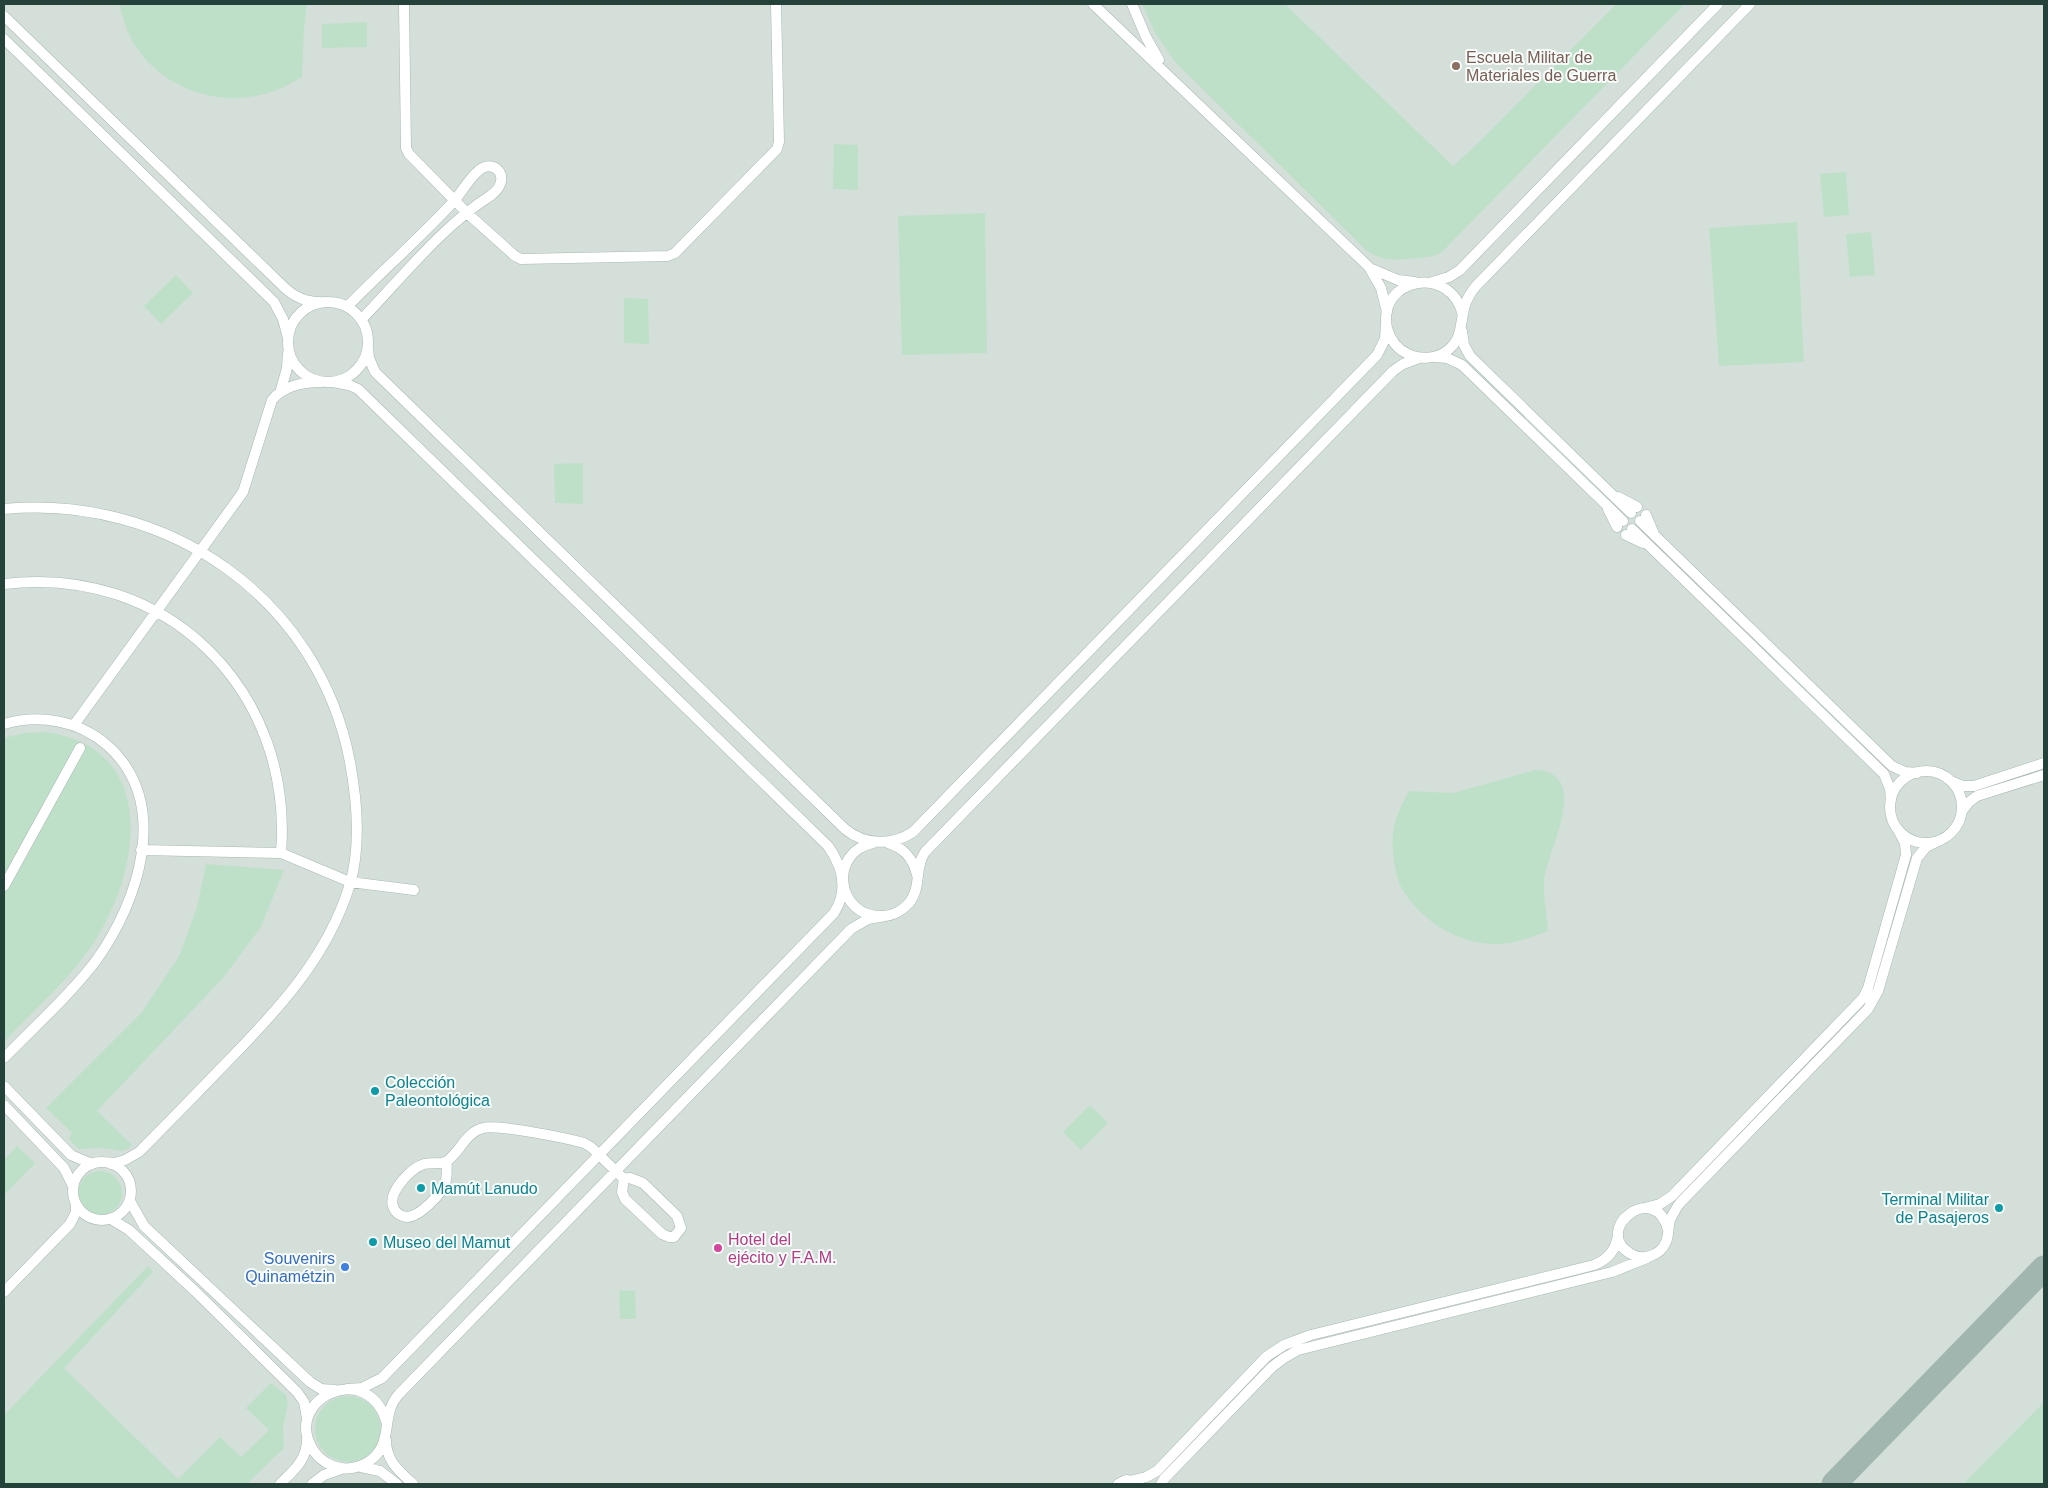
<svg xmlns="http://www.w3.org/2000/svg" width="2048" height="1488" viewBox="0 0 2048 1488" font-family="Helvetica,sans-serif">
  <rect width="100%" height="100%" fill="#e6efeb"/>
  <path fill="#d4dfda" d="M4 4H2044V1484H4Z"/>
  <path fill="#bfe0c8" d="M120 4H307L304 30 302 77C285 87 268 95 249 97 189 105 128 65 120 4Z
    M1142 4H1285L1453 166 1476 145 1616 4H1685L1442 252C1435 257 1428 257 1419 258 1399 260 1386 262 1368 252L1175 62 1155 33Z
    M367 22V47L322 48V24Z
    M834 144 858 145V190L833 189Z
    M1846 172 1849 215 1824 217 1820 174Z
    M985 213 987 353 902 355 898 216Z
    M1797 222 1804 362 1719 366 1709 228Z
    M1871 232 1875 275 1850 277 1846 234Z
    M176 275 193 293 161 324 144 306Z
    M624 298 648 299 649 344 624 343Z
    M583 463V504L555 503 554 464Z
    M46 732C161 749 140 872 93 944 69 980 34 1010 4 1042V738L24 733Z
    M1535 770C1593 772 1547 851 1544 881 1543 897 1547 915 1548 931 1530 938 1511 945 1492 944 1457 943 1420 920 1402 889 1395 877 1391 847 1393 833 1394 818 1402 804 1409 791L1453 793Z
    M206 864 284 870 261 927 223 978 97 1111 132 1145 128 1149 121 1151 103 1148 79 1149 69 1139 72 1133 46 1108 142 1012 179 956 197 907Z
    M1090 1105 1108 1123 1081 1150 1063 1132Z
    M17 1146 35 1163 4 1195V1160Z
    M78 1193a22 22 0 1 1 44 0a22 22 0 1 1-44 0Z
    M148 1266 153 1272 64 1368 178 1479 220 1437 241 1457 269 1430 246 1408 271 1383 286 1395 288 1404 283 1428 284 1448 247 1484H4V1415Z
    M619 1290 635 1291 636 1319H620Z
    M315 1429a33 33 0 1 1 66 0a33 33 0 1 1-66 0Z
    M2044 1402V1484H1963Z"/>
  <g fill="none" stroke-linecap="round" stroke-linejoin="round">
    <path stroke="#a2b6b0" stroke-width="25" d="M1834 1484 2044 1268"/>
    <defs>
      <path id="street" d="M404 4 406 148 409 154 467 213 515 256 521 259 668 256 675 253 777 149 779 142 776 4
        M1093 4 1369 267 1381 288 1387 312
        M1132 4 1146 37 1159 60
        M4 16 286 289C299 300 311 303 328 302
        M4 39 274 302 283 319 288 338
        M1372 269 1398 280 1415 282
        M1432 282 1449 277 1460 270 1718 4
        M288 342a40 40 0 1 1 80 0a40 40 0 1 1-80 0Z
        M347 307C382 271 421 237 455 200 462 191 468 181 476 173 493 154 515 179 490 196 441 227 401 279 361 320
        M1463 315C1450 263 1377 278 1387 328 1390 339 1397 349 1408 354 1420 360 1437 359 1448 350 1462 339 1460 325 1464 309 1466 300 1470 293 1476 286L1750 4
        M1462 331 1464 345 1470 356 1631 513
        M368 348 369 358 375 372 845 829C864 845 892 846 913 832L1377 355 1385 339 1386 323
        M1436 357 1447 358 1462 365 1623 521
        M333 382 349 385 358 389 828 846C843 867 848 891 834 913L382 1378 362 1388 347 1389
        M280 393 287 368 288 353
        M1618 497 1637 507
        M4 509C167 494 319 598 350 762 357 800 361 846 350 884 328 957 277 1011 225 1064 197 1093 168 1123 139 1152L125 1160 111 1164
        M1608 509 1617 527
        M1646 515 1654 534
        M1640 521 1892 766 1905 772 1917 773
        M1632 529 1884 774 1890 789 1891 800
        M1626 535 1643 543
        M4 584C167 564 294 691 281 853
        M4 724C39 714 78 720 107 745 172 802 139 902 95 962 68 997 34 1027 4 1058
        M74 725 243 492 272 400C284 385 304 382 322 382
        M1890 807a36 36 0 1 1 72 0a36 36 0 1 1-72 0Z
        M1951 781 1963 786H1974L2044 763
        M1962 811 1969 802 1977 796 2044 775
        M873 843C828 852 836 918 883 916 893 916 903 910 909 903 922 887 914 868 925 852L1393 371 1403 364 1419 358
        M888 843C904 848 913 858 917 875
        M141 850 281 853 350 882 414 890
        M4 886 80 748
        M4 1086 71 1155 92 1164
        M4 1105 64 1168 73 1186
        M447 1161C446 1168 448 1176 445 1183 442 1194 419 1217 407 1217 400 1216 395 1213 393 1206 388 1192 411 1168 424 1164 432 1162 440 1165 447 1161 460 1152 466 1132 483 1128 497 1124 566 1138 584 1143L591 1147 624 1179 622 1192 625 1199 662 1234 669 1237H674L681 1228 677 1216 643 1183 630 1178 624 1179
        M73 1191a29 29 0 1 1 58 0a29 29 0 1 1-58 0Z
        M130 1201 144 1226 310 1382 321 1389 335 1390
        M1645 1208 1660 1204 1672 1196 1863 998 1868 988 1906 855 1905 843 1897 828
        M111 1219 129 1230 195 1291 297 1392 304 1402 307 1418
        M1668 1230C1656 1179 1590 1230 1631 1254 1643 1261 1660 1256 1666 1242 1669 1235 1668 1227 1670 1220 1673 1214 1676 1208 1680 1203L1868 1009 1878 991 1917 858 1926 847 1940 840
        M4 1292 70 1224 76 1212V1205
        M387 1424C370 1359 285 1397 311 1446 315 1455 323 1462 333 1466 346 1471 361 1468 372 1459 394 1441 380 1415 399 1394L851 929 868 919 885 916
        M386 1440C386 1461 399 1471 413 1484
        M361 1467 380 1471 397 1484
        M1134 1480 1146 1477 1157 1471 1266 1357 1284 1345 1311 1335 1594 1265C1607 1260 1616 1250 1618 1235
        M280 1484C293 1471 307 1460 307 1440
        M312 1484 324 1475 341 1469
        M1118 1484 1126 1480 1139 1482
        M1161 1484 1164 1479 1272 1367 1284 1358 1298 1350 1612 1272 1647 1258"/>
    </defs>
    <use href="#street" stroke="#a8b8b2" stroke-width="11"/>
    <use href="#street" stroke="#fff" stroke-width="10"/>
  </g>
  <circle fill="#8d6e63" stroke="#f7fbf9" stroke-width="2" cx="1456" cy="66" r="5"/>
  <g fill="#0f9aa8" stroke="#f7fbf9" stroke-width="2">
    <circle cx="375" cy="1091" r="5"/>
    <circle cx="421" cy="1188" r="5"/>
    <circle cx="1999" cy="1208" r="5"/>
    <circle cx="373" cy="1242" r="5"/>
  </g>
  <circle fill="#d1479c" stroke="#f7fbf9" stroke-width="2" cx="718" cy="1248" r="5"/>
  <circle fill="#3f7fe0" stroke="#f7fbf9" stroke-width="2" cx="345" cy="1267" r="5"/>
  <g text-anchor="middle" stroke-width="4" stroke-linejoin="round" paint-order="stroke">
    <g font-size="16" fill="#785e54" stroke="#f7fbf9" text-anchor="start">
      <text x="1466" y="63">Escuela Militar de<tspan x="1466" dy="18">Materiales de Guerra</tspan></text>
    </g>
    <g font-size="16" fill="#0d838f" stroke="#f7fbf9" text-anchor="start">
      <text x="385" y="1088">Colección<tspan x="385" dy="18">Paleontológica</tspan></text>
      <text x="431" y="1194">Mamút Lanudo</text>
      <text x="1989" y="1205" text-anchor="end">Terminal Militar<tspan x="1989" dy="18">de Pasajeros</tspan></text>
      <text x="383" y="1248">Museo del Mamut</text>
    </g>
    <g font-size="16" fill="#b23c85" stroke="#f7fbf9" text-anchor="start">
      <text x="728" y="1245">Hotel del<tspan x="728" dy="18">ejécito y F.A.M.</tspan></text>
    </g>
    <g font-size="16" fill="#366cbe" stroke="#f7fbf9" text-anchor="end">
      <text x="335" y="1264">Souvenirs<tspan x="335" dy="18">Quinamétzin</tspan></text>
    </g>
  </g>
  <rect width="2048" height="1488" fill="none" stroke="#24423a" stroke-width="10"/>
</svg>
